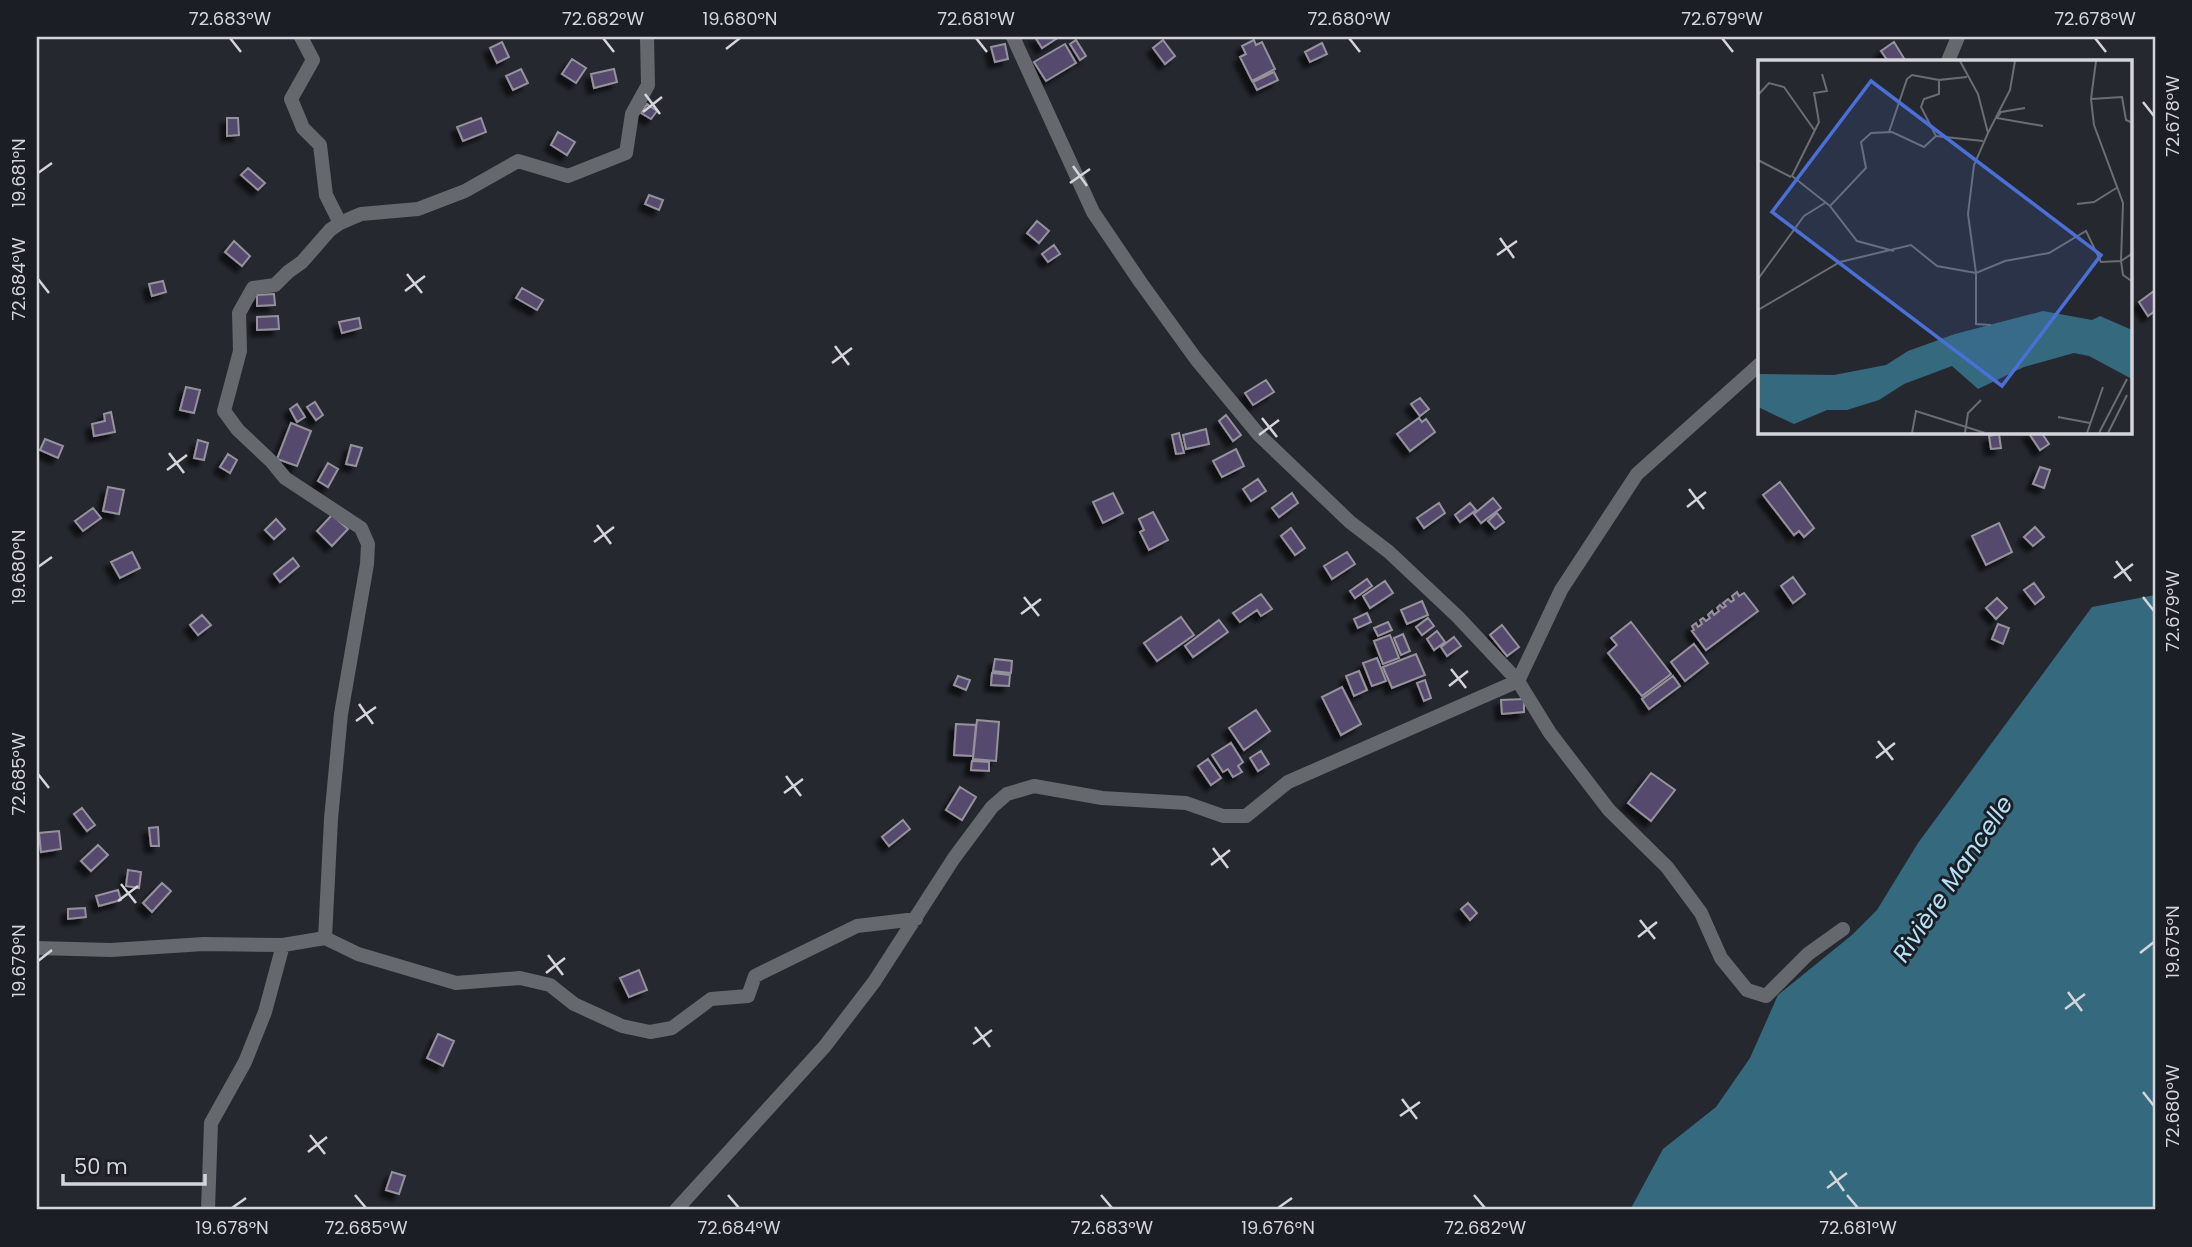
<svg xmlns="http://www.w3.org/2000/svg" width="2192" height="1247" viewBox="0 0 2192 1247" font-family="Poppins,sans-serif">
  <defs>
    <filter id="shadow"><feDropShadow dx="-6" dy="6" stdDeviation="2" flood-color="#0009"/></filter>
  </defs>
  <rect width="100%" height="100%" fill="#262830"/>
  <path fill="#35697d" d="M2155 595V1210H1630L1663 1149 1716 1107 1750 1058 1778 995 1852 935 1877 910 1918 843 2092 607Z"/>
  <path fill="#57486e" stroke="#95929c" stroke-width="2" filter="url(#shadow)" d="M1035 37H1059L1042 48Z
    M1076 40 1086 56 1080 60 1070 44Z
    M1163 40 1175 56 1165 64 1153 48Z
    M1254 40 1256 45 1262 42 1275 69 1252 81 1240 57 1246 54 1242 46Z
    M502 42 509 57 497 63 490 48Z
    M1894 42 1905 60 1904 61H1888L1881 51Z
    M1322 43 1327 54 1310 62 1305 52Z
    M1005 44 1008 59 995 62 991 47Z
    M1065 44 1076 63 1046 81 1034 62Z
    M572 59 586 68 576 83 562 74Z
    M521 69 528 83 513 90 506 76Z
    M614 69 617 82 594 88 591 74Z
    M1274 72 1278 80 1257 90 1253 82Z
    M647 104 657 111 651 119 641 113Z
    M227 118H238L239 135 227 136Z
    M481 118 486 132 463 141 457 127Z
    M558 132 575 142 567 155 551 145Z
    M248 168 265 183 258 190 241 175Z
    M649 195 663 200 659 210 645 204Z
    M1037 221 1049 231 1039 243 1027 233Z
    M234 241 250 256 242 266 225 252Z
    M1054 245 1060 254 1048 262 1042 254Z
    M163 281 166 292 152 296 149 284Z
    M522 288 543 300 537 310 516 298Z
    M2154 291 2155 311 2148 316 2139 302Z
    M274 294 275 305 257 306V295Z
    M278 316 279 329 257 330V317Z
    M359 318 361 328 342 333 339 322Z
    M1266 380 1274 392 1253 405 1245 393Z
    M186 387 200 390 194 413 180 410Z
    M1420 398 1429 409 1420 416 1411 404Z
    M315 402 323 415 316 420 307 407Z
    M297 404 305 417 297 422 290 409Z
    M111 412 115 432 94 436 92 424 105 421 104 414Z
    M1226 415 1241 435 1233 441 1219 421Z
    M1419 418 1422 422 1426 419 1435 432 1410 451 1397 434Z
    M291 423 311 431 297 466 277 459Z
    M1206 429 1209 444 1186 449 1183 435Z
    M2028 432H2041L2049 444 2040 450Z
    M1179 433 1184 453 1176 454 1172 435Z
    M1999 434 2001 448 1991 449 1989 436Z
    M45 439 63 446 58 458 40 450Z
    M198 440 208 443 204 460 194 458Z
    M351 445 362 448 356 466 346 464Z
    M1236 449 1244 466 1222 477 1213 461Z
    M228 454 237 460 230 473 220 467Z
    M328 463 338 469 328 487 318 481Z
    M2040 467 2050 470 2044 488 2033 484Z
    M1258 479 1266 491 1251 501 1243 489Z
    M1780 482 1814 528 1804 537 1799 531 1794 535 1763 495Z
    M108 487 124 490 119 514 103 511Z
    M1113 493 1123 513 1103 523 1093 502Z
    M1292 493 1298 503 1279 517 1272 508Z
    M1493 498 1501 508 1481 523 1474 514Z
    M1439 503 1445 513 1424 528 1417 518Z
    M1470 503 1476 510 1460 522 1455 515Z
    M93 508 101 518 83 531 75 521Z
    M1153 512 1168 540 1149 550 1140 532 1144 530 1139 519Z
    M1497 513 1504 522 1495 529 1488 521Z
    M332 515 348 529 332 546 317 531Z
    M276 519 285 529 274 539 265 530Z
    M1999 523 2012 552 1986 565 1972 536Z
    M2035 527 2044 537 2033 546 2024 537Z
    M1291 528 1305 548 1295 555 1281 536Z
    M132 552 140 568 120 578 111 562Z
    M1347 552 1355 564 1332 579 1324 566Z
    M293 558 299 566 280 582 274 574Z
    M1793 577 1805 594 1793 603 1781 586Z
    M1367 579 1372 586 1355 598 1350 591Z
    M1385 581 1393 593 1370 608 1363 596Z
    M2034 583 2044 597 2035 604 2024 590Z
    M1737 592 1739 596 1744 593 1758 611 1706 650 1692 631 1694 630 1692 626 1696 623 1698 627 1702 624 1700 620 1703 618 1706 621 1710 618 1708 615 1712 611 1714 615 1719 611 1717 608 1720 605 1723 608 1726 606 1723 603 1728 599 1731 602 1734 600 1732 596Z
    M1261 594 1272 609 1261 616 1257 610 1240 622 1233 613Z
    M1997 598 2007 608 1996 619 1986 608Z
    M1422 601 1428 615 1407 624 1401 610Z
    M1367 613 1371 622 1358 628 1354 619Z
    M202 615 211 625 198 635 190 625Z
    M1181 617 1194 635 1157 661 1144 643Z
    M1428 618 1434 626 1422 635 1416 627Z
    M1219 620 1228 632 1193 657 1185 646Z
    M1388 622 1392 630 1378 636 1374 628Z
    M1631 622 1671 674 1642 696 1608 653 1617 645 1611 638Z
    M1998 624 2009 628 2003 644 1992 639Z
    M1502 625 1519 647 1507 656 1490 635Z
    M1437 631 1445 642 1434 650 1427 639Z
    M1403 634 1410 651 1401 655 1394 638Z
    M1390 635 1399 658 1383 664 1374 641Z
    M1454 637 1461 646 1447 656 1441 647Z
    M1694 644 1708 663 1685 681 1671 662Z
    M1416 654 1425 675 1392 688 1383 667Z
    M1377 658 1386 681 1372 686 1363 663Z
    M995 659 1012 661 1011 673 993 671Z
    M1359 671 1367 690 1354 696 1346 676Z
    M992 673 1010 675 1009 686 991 685Z
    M958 676 970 680 966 690 954 685Z
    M1673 676 1680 686 1649 709 1642 699Z
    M1425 680 1431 698 1424 701 1417 683Z
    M1342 687 1361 724 1341 735 1322 697Z
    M1524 699V712L1502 714 1501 700Z
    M1256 710 1270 731 1244 750 1229 728Z
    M977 720 999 722 996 761 973 759Z
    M956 724 976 725 973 756 954 755Z
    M1231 743 1243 762 1238 766 1242 772 1233 777 1228 769 1223 772 1212 755Z
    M1261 751 1269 764 1258 771 1250 758Z
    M1208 759 1221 778 1211 785 1198 766Z
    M972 761 989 762V771L971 770Z
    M1651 773 1675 790 1651 821 1628 803Z
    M960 787 976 797 962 820 946 810Z
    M82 808 95 825 87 831 74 814Z
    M903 820 910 829 889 846 882 837Z
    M158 827 159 846H151L149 828Z
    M59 831 61 849 41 852 39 833Z
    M98 845 108 855 91 871 81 861Z
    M128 870 141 872 139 888 126 886Z
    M162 883 171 891 152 912 143 903Z
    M118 890 121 900 99 906 96 896Z
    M1468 903 1477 913 1470 920 1461 909Z
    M85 908 86 917 68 919V909Z
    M639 970 647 990 629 997 620 978Z
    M438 1034 454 1041 443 1066 427 1058Z
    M392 1172 405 1176 399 1194 386 1190Z"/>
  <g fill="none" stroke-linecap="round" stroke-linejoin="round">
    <path stroke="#65686c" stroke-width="14" d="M301 37 313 60 291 99 303 128 320 145 326 195 340 223
      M647 37 648 85 632 114 626 153 568 176 518 161 465 191 418 209 361 214 340 223 330 230 302 262 288 272 275 285 253 288 239 313 240 351 224 411 238 430 272 462 285 478 361 528 368 544 367 564 341 714 331 819 325 938 358 954 456 983 520 978 550 985 574 1004 622 1026 650 1032 672 1028 711 999 748 996 755 976 857 926 916 919
      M1013 37 1093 212 1141 283 1196 359 1259 435 1350 522 1389 552 1458 617 1518 681 1550 733 1609 810 1667 867 1701 913 1721 958 1747 990 1766 996 1808 954 1843 929
      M1948 61 1958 37
      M37 948 111 950 204 944 283 945 325 938
      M208 1210 211 1123 245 1062 265 1012 283 945
      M676 1210 825 1046 874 982 954 858 992 807 1007 794 1034 786 1102 798 1186 803 1223 816H1246L1288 782 1518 681 1561 590 1637 474 1760 364"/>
  </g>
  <path fill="none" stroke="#d3d5da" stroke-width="2.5" d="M230 38 241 52M603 38 614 52M976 38 987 52M1349 38 1360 52M1722 38 1733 52M2095 38 2106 52M726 49 740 38M645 94 660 114M2143 102 2154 116M643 112 662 97M1073 166 1087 186M38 173 52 163M1070 183 1090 169M1500 238 1514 258M1497 255 1517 241M407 274 422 293M38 279 49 293M405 291 425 276M835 346 849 365M832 363 852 348M1262 418 1277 437M1259 435 1279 420M169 453 184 473M167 470 187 455M1689 489 1704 509M1687 507 1706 492M597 525 611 544M594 542 614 527M2116 561 2131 581M38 567 52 557M2114 578 2133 564M1024 597 1039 616M2143 597 2154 611M1021 614 1041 599M1451 669 1466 688M1449 686 1468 671M359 704 373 724M356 721 376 707M1878 741 1893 760M1876 758 1895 743M38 774 49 788M786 776 801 796M784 793 803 779M1213 848 1228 868M1211 865 1230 850M121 884 136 903M118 901 138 886M1640 920 1655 939M1638 937 1657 922M2140 953 2154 942M548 955 563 975M38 961 52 950M546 973 565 958M2068 992 2082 1011M2065 1009 2085 994M975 1027 990 1047M973 1044 992 1030M2143 1092 2154 1106M1402 1099 1417 1119M1400 1116 1420 1102M310 1135 325 1154M308 1152 327 1137M1830 1171 1844 1191M1827 1188 1847 1173M355 1195 366 1208M728 1195 739 1208M1101 1195 1112 1208M1474 1195 1485 1208M1847 1195 1858 1208M232 1208 246 1198M1278 1208 1292 1198"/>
  <g text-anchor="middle" stroke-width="6" stroke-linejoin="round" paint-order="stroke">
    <g font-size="24" font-style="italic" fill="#b3e2f7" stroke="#1c1e26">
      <text transform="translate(1953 879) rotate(-56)" y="8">Rivière Mancelle</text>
    </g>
  </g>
  <g transform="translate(1758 60)">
    <rect width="374" height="374" fill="#262830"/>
    <path d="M285 251 334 260 342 256 374 270V319L331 296 316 293 266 307 220 329 194 306 146 324 121 340 89 350H69L36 364 0 347V314L76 315 128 305 150 291 197 274Z" fill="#35697d"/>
    <path fill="none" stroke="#6b6d74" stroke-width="2" d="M202 1 220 34 230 73 216 105 210 154 218 213V264L233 265M338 1 333 39 336 65 365 143 363 201 365 215 375 222M64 14 69 31 56 33 61 62 34 116 72 146M209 17 181 20V34L166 39 163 47 178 76 225 81M0 35 11 23 26 27 57 71M333 39 364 37 368 60 375 63M267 48 243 52 239 58 285 66M131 72 149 19 154 15 181 20M230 73 252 30 257 1M0 100 33 117M319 144 336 142 360 127M136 191 99 181 72 146 108 108 103 82 113 73 134 72 166 87 178 76M0 219 46 156 67 143M0 250 82 202 153 185 179 206 218 213 247 201 291 193 328 171 343 202 363 201 375 193M300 357 332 363M154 373 158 351 227 373M207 373 210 353 223 340M329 373 345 327M341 373 369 319M350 373 369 335"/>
    <path fill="#4a70d8" fill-opacity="0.15" stroke="#4a70d8" stroke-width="3.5" d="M113 21 343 195 244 326 14 152Z"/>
    <rect width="374" height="374" fill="none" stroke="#d3d5da" stroke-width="3.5"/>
  </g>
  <rect width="2192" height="1247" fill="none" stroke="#1c1e26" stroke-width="77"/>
  <path d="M63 1174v10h142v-10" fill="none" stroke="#d3d5da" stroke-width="3.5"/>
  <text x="74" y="1174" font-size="21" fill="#d3d5da" stroke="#1c1e26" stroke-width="5" paint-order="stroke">50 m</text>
  <rect x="38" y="38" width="2116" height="1170" fill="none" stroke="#d3d5da" stroke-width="2.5"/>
  <g font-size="18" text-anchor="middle" fill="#d3d5da">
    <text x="230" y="25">72.683°W</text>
    <text x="603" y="25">72.682°W</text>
    <text x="740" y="25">19.680°N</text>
    <text x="976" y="25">72.681°W</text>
    <text x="1349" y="25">72.680°W</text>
    <text x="1722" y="25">72.679°W</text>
    <text x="2095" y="25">72.678°W</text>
    <text transform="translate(2173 116) rotate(-90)" y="6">72.678°W</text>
    <text transform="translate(19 173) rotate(-90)" y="6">19.681°N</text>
    <text transform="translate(19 279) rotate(-90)" y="6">72.684°W</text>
    <text transform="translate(19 567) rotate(-90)" y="6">19.680°N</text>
    <text transform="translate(2173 611) rotate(-90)" y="6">72.679°W</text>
    <text transform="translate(19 774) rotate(-90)" y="6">72.685°W</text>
    <text transform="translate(2173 942) rotate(-90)" y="6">19.675°N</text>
    <text transform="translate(19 961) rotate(-90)" y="6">19.679°N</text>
    <text transform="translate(2173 1106) rotate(-90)" y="6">72.680°W</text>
    <text x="232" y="1234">19.678°N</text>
    <text x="366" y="1234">72.685°W</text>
    <text x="739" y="1234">72.684°W</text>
    <text x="1112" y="1234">72.683°W</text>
    <text x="1278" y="1234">19.676°N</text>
    <text x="1485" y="1234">72.682°W</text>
    <text x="1858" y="1234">72.681°W</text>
  </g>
</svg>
